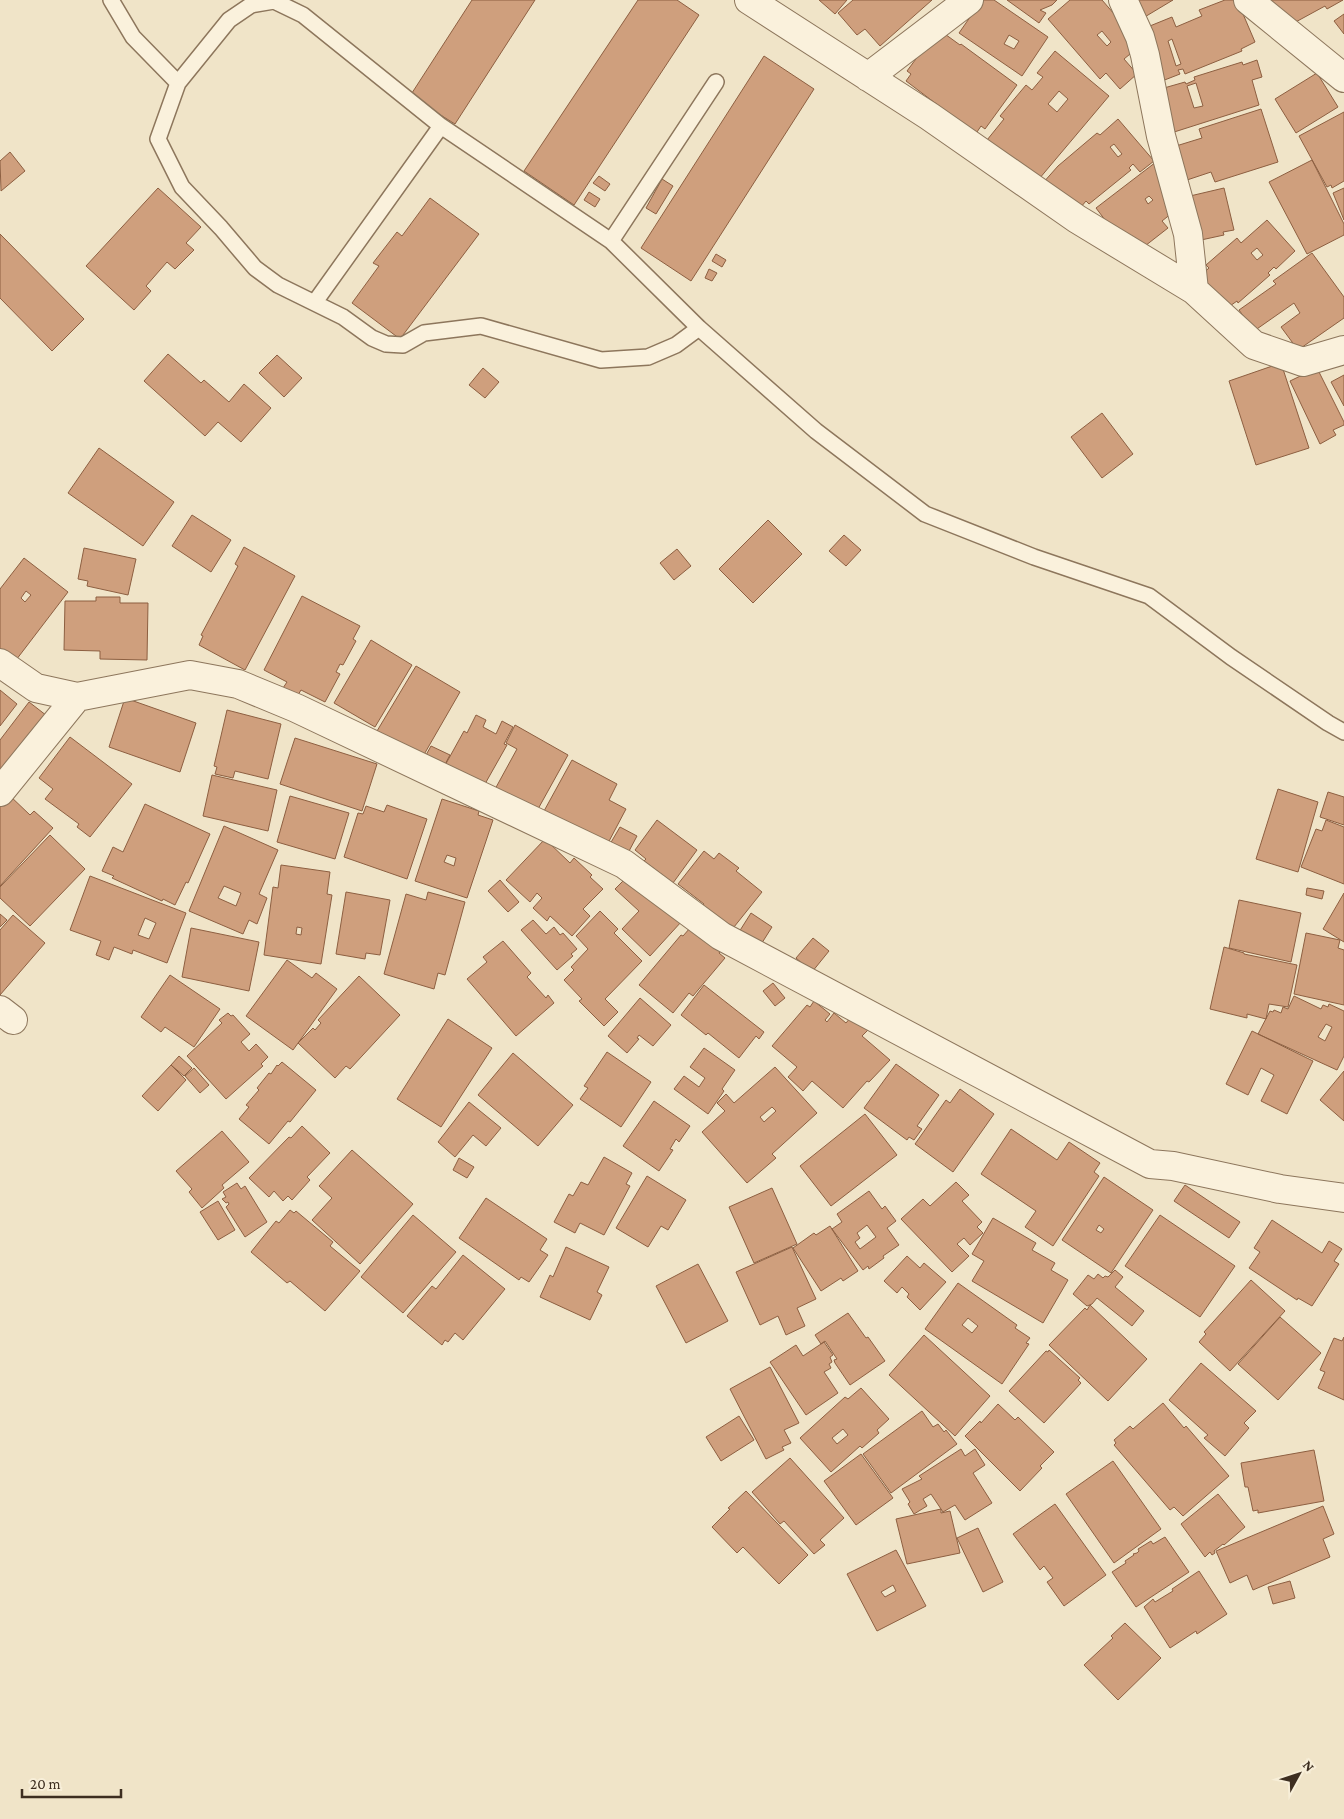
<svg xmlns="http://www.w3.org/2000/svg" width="1344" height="1819" viewBox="0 0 1344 1819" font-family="'Crimson Pro',serif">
  <rect width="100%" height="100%" fill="#f0e4c8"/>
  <path fill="#cf9f7d" stroke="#8d5f41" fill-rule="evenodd" d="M472 0H535L455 124 410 96Z
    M638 0H677L699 15 574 205 524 171Z
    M819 0H847L835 14Z
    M853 0H932L880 46 865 29 857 35 838 13Z
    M982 0H994L1048 37 1022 76 959 33ZM1009 35 1019 41 1014 49 1004 44Z
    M1007 0H1057L1052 5 1040 10 1046 13 1039 23Z
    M1070 0H1102L1141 45 1124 59 1137 74 1120 89 1106 73 1100 79 1048 19ZM1102 31 1111 42 1107 46 1097 35Z
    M1132 0H1173L1143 18Z
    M1225 0H1237L1255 42 1241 49 1242 51 1185 74 1183 69 1178 70 1180 74 1162 81 1140 30 1172 17 1176 27 1202 16 1199 10ZM1172 39 1181 64 1176 66 1168 41Z
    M1265 0H1343L1327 9 1325 6 1281 30Z
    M1344 14V34L1334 21Z
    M938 29 960 45 961 44 1017 85 985 129 981 126 975 135 955 118 906 81 911 74 907 71Z
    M1055 51 1109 96 1039 179 987 140 1004 119 1000 116 1026 85 1032 90 1043 77 1037 73ZM1059 91 1068 99 1057 112 1048 104Z
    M764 56 814 89 691 281 641 248Z
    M1257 60 1262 77 1252 80 1259 105 1171 133 1157 90 1185 82 1186 84 1195 80 1194 77 1242 62 1243 65ZM1196 83 1203 106 1194 108 1187 86Z
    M1317 73 1338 107 1296 133 1275 99Z
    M1261 109 1278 162 1215 182 1211 172 1187 180 1176 146 1202 138 1199 129Z
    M1344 112V181L1332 188 1331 185 1327 187 1299 136Z
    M1118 119 1154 161 1140 172 1133 164 1129 168 1131 170 1089 204 1086 201 1075 214 1042 184 1058 166 1097 133 1100 135ZM1114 144 1122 154 1118 157 1110 147Z
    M10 152 25 171 1 191 0 161Z
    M1312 160 1344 224V235L1307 254 1269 182Z
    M1156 162 1187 201 1162 221 1168 228 1136 253 1124 245 1096 208ZM1149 196 1153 200 1148 204 1145 199Z
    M599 176 610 184 605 191 593 183Z
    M662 179 673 186 656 214 646 208Z
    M158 188 201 227 186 243 194 250 175 269 167 262 146 286 151 291 134 310 86 266Z
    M1224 188 1234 230 1223 232 1224 235 1201 240 1190 196Z
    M1344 188V220L1333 193Z
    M589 192 600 199 595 207 584 200Z
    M430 198 479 234 400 339 352 303 379 266 373 263 397 232 402 236Z
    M1267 220 1295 251 1276 269 1274 267 1268 273 1270 275 1238 303 1237 301 1227 308 1199 277 1209 268 1206 265 1237 238 1241 243ZM1257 248 1263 255 1257 260 1251 253Z
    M0 234 84 319 52 351 0 298Z
    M1312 253 1344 297V318L1298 350 1281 327 1300 313 1294 303 1254 331 1239 310 1276 284 1273 281Z
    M716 254 726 260 722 267 712 261Z
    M709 269 717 273 712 281 705 278Z
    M168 354 201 383 204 380 229 402 244 384 271 408 241 442 218 422 205 436 144 381Z
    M277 355 302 378 284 397 259 373Z
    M1281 363 1309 448 1256 465 1229 381Z
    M483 368 499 382 485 398 469 385Z
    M1317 368 1344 422V425L1333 430 1336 435 1320 444 1290 381Z
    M1344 375V406L1331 382Z
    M1102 413 1133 454 1102 478 1071 437Z
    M99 448 174 502 143 546 68 493Z
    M192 515 231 540 211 572 172 546Z
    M768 520 802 554 753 603 719 569Z
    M844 535 861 550 846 566 829 551Z
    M244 547 295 576 245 670 199 645 203 636 201 635 238 566 235 564Z
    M84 548 136 559 128 595 87 586 88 581 78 579Z
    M677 549 691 566 674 580 660 563Z
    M24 558 68 592 13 664 0 654V589ZM26 591 31 595 25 602 21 598Z
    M302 596 360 626 353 639 356 641 343 665 340 664 336 672 340 674 325 702 301 690 298 695 283 688 287 682 264 670Z
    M96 597H120V603H148L147 660 100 659V651L64 650 65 601H96Z
    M371 640 412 665 375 727 334 703Z
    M416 666 460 692 422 758 377 731Z
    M0 690 17 704 0 726Z
    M125 698 196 723 180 772 109 747Z
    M29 702 51 719 0 785V740Z
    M227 710 281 724 268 779 235 771 233 778 215 774 217 767 214 766Z
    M476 715 486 720 483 727 496 734 502 721 513 727 504 744 507 745 481 791 443 769 464 731 467 733Z
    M515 725 568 755 533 818 494 791 517 749 506 743Z
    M70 737 132 784 90 837 77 827 79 824 45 799 53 789 39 778Z
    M295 738 377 764 362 811 280 784Z
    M431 746 450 755 442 770 421 764Z
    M572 760 617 784 609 800 626 809 607 845 544 811Z
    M212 775 277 790 268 831 203 816Z
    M1278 789 1318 802 1298 872 1256 859Z
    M1328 792 1344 797V825L1320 817Z
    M8 794 30 815 34 811 53 828 0 886V802Z
    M290 796 349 813 335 859 277 842Z
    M442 799 479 811 478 815 493 820 467 898 415 881ZM447 855 456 858 454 866 444 862Z
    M145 804 210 834 188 883 186 882 175 905 163 899 162 901 112 878 114 876 102 871 113 847 123 852Z
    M387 805 427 819 407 879 344 857 358 813 363 814 366 806 384 812Z
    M657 820 697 850 673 883 644 861 646 859 635 850Z
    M1326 820 1344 827V884L1301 867 1316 829 1322 831Z
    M224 826 278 850 259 894 267 898 257 924 249 920 243 934 189 911ZM224 886 241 893 236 906 218 898Z
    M620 827 637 836 628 853 610 844Z
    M50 835 85 869 30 926 0 898V887Z
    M545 839 570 863 574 858 592 875 590 877 603 889 583 909 590 916 572 936 550 916 547 921 533 908 542 898 537 893 530 902 506 880Z
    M704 851 714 859 719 853 739 868 736 871 762 892 730 932 700 909 704 904 678 884Z
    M281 865 330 872 327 894 332 895 321 964 264 955 273 887 278 888ZM297 927 302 928 301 935 296 934Z
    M631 873 682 921 650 956 622 929 639 911 615 889Z
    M90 876 186 913 167 963 133 950 132 954 114 947 109 960 96 955 101 941 70 930ZM145 918 156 923 149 939 138 935Z
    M500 880 519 902 508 912 488 891Z
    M1307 888 1324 891 1322 899 1306 895Z
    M346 892 390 900 380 955 366 953 365 959 336 954Z
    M428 892 465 902 445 975 438 973 434 989 384 974 406 894 426 900Z
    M1344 893V942L1323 929Z
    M1239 900 1301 913 1291 962 1229 948Z
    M600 911 618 929 614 933 642 961 605 999 618 1012 604 1026 579 1001 582 999 564 980 574 970 571 967 588 949 576 936Z
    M751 913 772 927 760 946 739 932Z
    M0 914 7 920 0 927Z
    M13 915 45 943 0 995V930Z
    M533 920 546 934 554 927 560 935 563 933 577 949 571 954 573 956 557 970 521 930Z
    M191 928 259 942 249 991 182 977Z
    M690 928 723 947 719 953 725 958 693 996 689 993 673 1013 639 985 681 935 683 936Z
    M1306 933 1340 940 1338 948 1344 950V1005L1294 994Z
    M813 938 829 951 812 972 796 958Z
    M503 941 531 973 527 977 546 998 548 995 554 1003 516 1036 467 979 487 962 483 957Z
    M1224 947 1244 953V954L1297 965 1288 1007 1269 1004 1266 1019 1247 1014V1018L1210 1009Z
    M287 960 312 978 316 973 337 989 293 1050 246 1016Z
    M170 975 220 1009 194 1047 165 1027 161 1032 141 1017Z
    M359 976 400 1015 350 1069 346 1066 335 1078 298 1043 313 1028 315 1030 321 1023 318 1020Z
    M773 983 785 998 775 1006 763 991Z
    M704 985 764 1032 759 1039 756 1036 739 1058 708 1033 706 1035 681 1015Z
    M1294 996 1321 1009 1323 1005 1328 1007 1329 1004 1344 1011V1056L1337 1070 1258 1034 1270 1011 1273 1012 1274 1010 1281 1013 1283 1007 1288 1009ZM1326 1024 1332 1027 1325 1041 1318 1037Z
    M640 998 671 1025 653 1046 639 1035 637 1038 639 1039 627 1053 608 1036Z
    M814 1001 830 1014 825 1020 827 1022 834 1013 846 1023 851 1017 869 1029 862 1036 890 1060 869 1082 867 1081 843 1108 812 1081 803 1091 788 1077 797 1067 772 1046 807 1005 810 1007Z
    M228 1013 231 1016 233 1015 250 1034 241 1042 249 1051 256 1044 268 1057 261 1064 263 1066 226 1099 187 1056 222 1023 219 1020Z
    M448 1019 492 1048 441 1127 397 1099Z
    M1252 1031 1313 1061 1287 1114 1261 1101 1274 1075 1261 1068 1248 1095 1226 1084Z
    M704 1048 735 1070 722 1089 724 1091 708 1114 674 1089 684 1076 699 1087 705 1078 690 1067Z
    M607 1052 651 1082 621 1127 580 1099 588 1088 584 1086Z
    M513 1053 573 1105 538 1146 478 1095Z
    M179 1056 192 1068 184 1076 171 1065Z
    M282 1062 316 1090 290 1122 288 1121 269 1144 239 1119 249 1107 246 1105 259 1090 257 1088 269 1073 271 1074 277 1065 278 1066Z
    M896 1064 939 1095 917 1126 922 1129 914 1140 909 1137 907 1140 864 1108Z
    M171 1065 186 1080 158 1111 142 1096Z
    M775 1067 817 1113 772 1154 776 1158 747 1183 702 1132 725 1111 717 1103 726 1094 734 1103ZM772 1107 776 1111 764 1122 760 1117Z
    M194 1068 209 1085 200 1093 185 1076Z
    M1344 1071V1121L1320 1100Z
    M960 1089 994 1114 953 1172 915 1144 946 1100 950 1103Z
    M654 1101 690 1126 679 1142 676 1139 670 1149 673 1150 659 1171 623 1146Z
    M469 1102 501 1128 486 1146 473 1135 455 1157 438 1142Z
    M865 1114 897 1155 831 1206 800 1166Z
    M302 1126 330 1153 307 1177 310 1180 292 1200 288 1196 283 1201 274 1191 269 1197 249 1178 289 1137 291 1138Z
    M1011 1129 1057 1160 1069 1142 1100 1163 1094 1172 1099 1176 1053 1246 1025 1227 1036 1211 981 1174Z
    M222 1131 249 1162 222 1185 224 1188 202 1208 189 1192 192 1189 176 1171Z
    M352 1150 413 1204 360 1264 312 1220 332 1198 319 1186Z
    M604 1157 632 1173 626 1184 630 1186 604 1235 580 1223 575 1233 554 1222 569 1194 573 1196 581 1182 588 1185Z
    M459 1158 474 1167 467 1178 453 1170Z
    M647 1176 686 1200 668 1230 661 1226 648 1247 616 1228Z
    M1104 1177 1153 1210 1111 1273 1062 1240ZM1099 1225 1104 1229 1101 1233 1096 1230Z
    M956 1182 969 1195 962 1201 982 1222 977 1227 983 1233 970 1245 964 1238 957 1244 969 1256 952 1272 901 1219 923 1199 930 1206Z
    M237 1183 241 1189 245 1186 267 1222 245 1237 226 1207 229 1204 228 1202 226 1203 222 1199 226 1197 223 1192Z
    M1185 1185 1240 1222 1229 1238 1174 1201Z
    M772 1188 797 1244 754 1263 729 1207Z
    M869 1191 882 1209 885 1206 896 1221 887 1228 899 1245 883 1256 884 1258 869 1269 868 1266 863 1270 832 1229 842 1222 837 1214ZM867 1225 876 1237 860 1249 855 1242 860 1238 857 1233Z
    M486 1198 547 1239 540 1250 548 1255 529 1282 521 1277 519 1280 459 1238Z
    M218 1201 235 1230 218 1240 200 1212Z
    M290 1210 294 1213 296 1211 333 1242 330 1246 360 1271 325 1311 290 1281 287 1283 251 1252 276 1221 279 1223Z
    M413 1215 456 1252 403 1313 361 1277Z
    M1160 1215 1235 1266 1200 1317 1125 1266Z
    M993 1218 1036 1243 1032 1250 1055 1263 1051 1270 1068 1280 1043 1323 972 1281 984 1261 972 1254Z
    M1272 1220 1322 1253 1329 1241 1342 1249 1334 1261 1339 1264 1312 1306 1298 1298 1297 1300 1249 1268 1260 1252 1254 1248Z
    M830 1226 858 1271 843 1281 841 1278 821 1291 793 1248 814 1233 816 1235Z
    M566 1247 609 1267 597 1292 602 1295 590 1320 540 1297 550 1275 553 1277Z
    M792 1247 816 1299 797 1308 805 1326 786 1335 778 1316 760 1325 736 1272Z
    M463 1255 505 1289 463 1340 455 1333 448 1342 445 1340 442 1345 407 1316 432 1286 436 1289Z
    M907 1256 920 1268 924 1263 946 1282 920 1310 907 1297 909 1294 902 1287 897 1293 884 1281Z
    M698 1264 728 1321 686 1343 656 1286Z
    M1115 1270 1123 1277 1115 1287 1144 1311 1132 1326 1097 1298 1092 1304 1087 1306 1073 1294 1088 1275 1094 1279 1098 1274 1103 1278 1105 1276 1108 1277Z
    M1251 1280 1285 1311 1230 1371 1199 1342 1206 1334 1204 1332Z
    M958 1283 1017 1325 1015 1328 1030 1338 1026 1343 1029 1344 1002 1384 925 1329ZM968 1318 978 1326 972 1333 962 1325Z
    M1090 1305 1147 1359 1108 1401 1049 1345 1085 1308 1087 1310Z
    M848 1313 866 1338 868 1337 885 1361 850 1385 835 1363 834 1360 837 1359 825 1341 821 1344 815 1335Z
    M1280 1317 1321 1353 1278 1400 1238 1364Z
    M924 1335 990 1396 955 1436 889 1375Z
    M1344 1337V1400L1318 1388 1325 1372 1320 1370 1334 1338 1342 1341Z
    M824 1342 833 1355 830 1357 832 1362 829 1364 831 1368 824 1372 838 1393 806 1415 770 1362 796 1345 803 1356Z
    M1049 1350 1080 1378 1078 1380 1081 1383 1044 1423 1009 1391 1046 1351 1048 1352Z
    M1201 1363 1256 1411 1244 1423 1249 1428 1225 1456 1204 1438 1208 1435 1169 1400Z
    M770 1367 799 1423 784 1430 791 1443 782 1447 784 1450 766 1459 730 1389Z
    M861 1388 889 1419 877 1430 879 1433 862 1448 860 1446 831 1472 800 1438 845 1397 848 1399ZM843 1429 848 1435 837 1444 832 1438Z
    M1163 1403 1184 1428 1186 1426 1229 1476 1183 1516 1174 1507 1170 1510 1114 1445 1116 1443 1114 1440 1130 1426 1133 1429Z
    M998 1404 1015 1420 1018 1417 1054 1452 1040 1466 1042 1468 1020 1491 965 1436 980 1421 981 1423Z
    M922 1411 933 1427 938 1424 944 1432 946 1430 957 1444 891 1493 863 1454Z
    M739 1416 754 1440 721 1461 706 1437Z
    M961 1449 965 1456 975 1449 985 1465 973 1473 992 1503 965 1520 955 1505 943 1512 931 1494 923 1499 927 1506 914 1514 908 1504 910 1502 902 1489 922 1479 919 1476Z
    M1314 1450 1324 1501 1258 1513V1510L1253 1511 1248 1487H1245L1241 1463Z
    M861 1454 893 1498 856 1525 824 1481Z
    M790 1458 844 1518 820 1540 825 1545 814 1554 784 1521 780 1524 752 1492Z
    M1113 1461 1161 1529 1114 1563 1066 1494Z
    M746 1491 808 1555 779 1584 743 1547 737 1553 712 1527 730 1509 728 1508Z
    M1218 1494 1245 1527 1224 1545 1223 1544 1214 1551 1215 1553 1212 1555 1210 1552 1205 1557 1181 1524Z
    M1055 1504 1106 1575 1064 1606 1047 1582 1053 1578 1044 1566 1040 1570 1013 1534Z
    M1323 1506 1334 1534 1323 1539 1330 1557 1253 1590 1247 1575 1230 1583 1216 1551Z
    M941 1509V1513L950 1511 960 1553 907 1564 896 1519Z
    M978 1528 1003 1582 983 1592 957 1538Z
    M1165 1537 1189 1572 1136 1607 1112 1572 1126 1563 1125 1561 1134 1555 1133 1554 1137 1553 1139 1551 1138 1549 1151 1541 1153 1544Z
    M896 1550 926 1606 877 1631 847 1574ZM893 1585 896 1591 885 1597 881 1592Z
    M1199 1571 1227 1614 1197 1634 1196 1631 1170 1648 1144 1607 1153 1599 1155 1602 1173 1591 1172 1589Z
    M1290 1581 1295 1598 1273 1604 1268 1587Z
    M1125 1623 1161 1658 1118 1700 1084 1665 1113 1638 1111 1636Z"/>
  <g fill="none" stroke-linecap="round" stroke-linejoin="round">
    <defs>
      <path id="lane" d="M111 0 133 37 178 83 158 139 182 187 221 228 255 268 278 285 343 317 372 338 386 344 403 345 424 333 481 326 601 360 648 357 676 345 699 328 816 431 925 514 1034 557 1149 596 1231 657 1328 723 1344 732
        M178 83 229 20 251 5 274 1 303 15 441 126 611 241 699 328
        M611 241 716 82
        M315 302 441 126"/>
      <path id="street" d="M749 0 929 116 1077 219 1194 290 1254 345 1303 362 1344 350
        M1123 0 1140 37 1145 55 1161 136 1188 234 1194 290
        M1248 0 1344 78
        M868 77 969 0
        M0 663 36 688 77 697 190 675 238 684 296 708 624 864 721 936 1150 1164 1173 1166 1280 1189 1344 1198
        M0 792 77 697
        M0 1010 13 1020"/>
    </defs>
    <use href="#lane" stroke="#8d765c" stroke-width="18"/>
    <use href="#street" stroke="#8d765c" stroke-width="30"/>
    <use href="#lane" stroke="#faf1dc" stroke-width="15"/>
    <use href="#street" stroke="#faf1dc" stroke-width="28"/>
  </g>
  <g transform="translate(1299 1774) rotate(50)" stroke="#f7eed8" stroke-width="4" paint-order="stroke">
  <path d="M0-4L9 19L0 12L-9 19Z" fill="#3d2e20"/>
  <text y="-8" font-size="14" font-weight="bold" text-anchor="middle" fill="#3d2e20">N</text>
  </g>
  <path d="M22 1789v8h99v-8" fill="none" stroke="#3d2e20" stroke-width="2.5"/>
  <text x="30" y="1789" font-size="15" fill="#3d2e20" stroke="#f7eed8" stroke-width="4" paint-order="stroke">20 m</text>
</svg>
